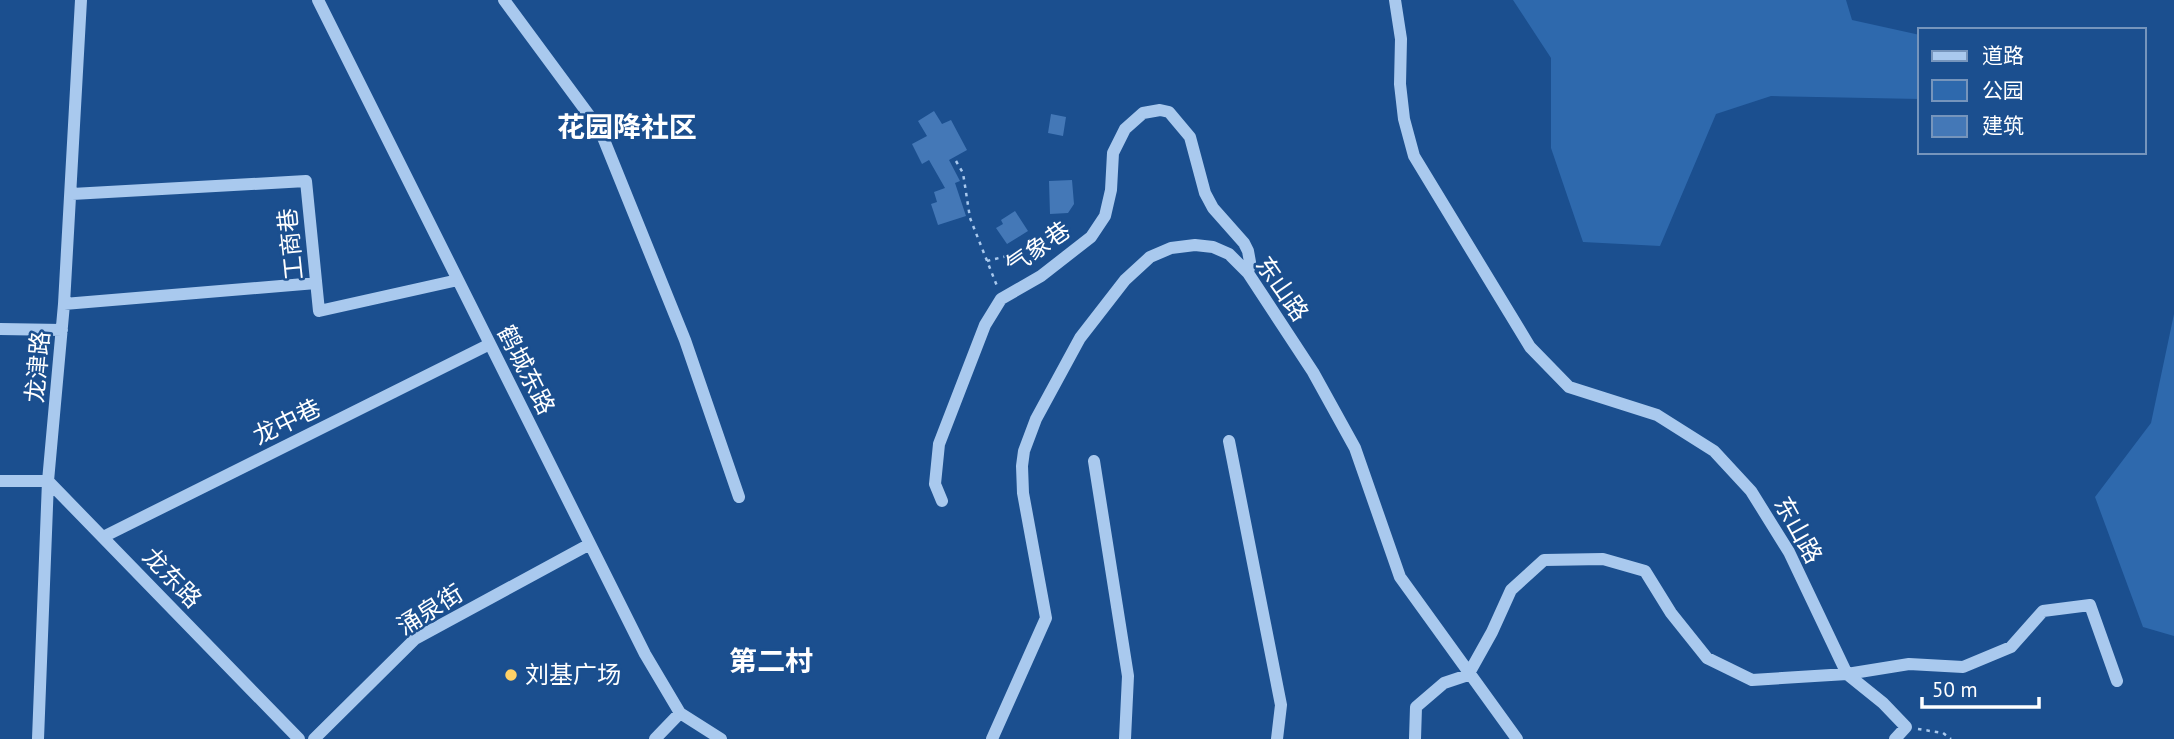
<svg xmlns="http://www.w3.org/2000/svg" width="2174" height="739" viewBox="0 0 2174 739" font-family="'PT Sans','Noto Sans SC',sans-serif">
  <rect width="100%" height="100%" fill="#1b4f8f"/>
  <path fill="#2e69ad" d="M1513 0H1846L1852 20 1920 35V99L1771 96 1716 114 1660 246 1583 242 1551 148V58Z
    M2174 314V636L2143 627 2095 497 2151 423Z"/>
  <path fill="#4478b7" d="M934 111 942 124 951 120 967 150 949 160 960 181 955 183 966 216 938 225 931 204 937 202 934 192 945 188 929 160 922 164 912 144 927 136 918 121Z
    M1051 114 1066 117 1063 136 1048 133Z
    M1072 180 1074 204 1068 213 1050 214 1049 181Z
    M1015 211 1028 231 1007 244 996 228 1003 224 1001 220Z"/>
  <g fill="none" stroke-linecap="round" stroke-linejoin="round">
    <path stroke="#a9c9ee" stroke-width="2.5" stroke-dasharray="3.5 5" stroke-linecap="butt" d="M956 161 963 173 970 218 997 286
      M987 261C1012 254 1045 251 1059 226
      M1918 729 1943 733 1951 739"/>
    <path stroke="#a9c9ee" stroke-width="12" d="M318 0 645 654 680 713 721 739
      M504 0 600 130 685 340 739 497
      M1395 0 1401 39 1400 84 1404 119 1414 156 1530 347 1569 387 1657 415 1714 451 1751 491 1789 552 1847 674 1883 703 1906 727 1895 739
      M72 194 306 181 319 311 458 280
      M64 304 316 283
      M0 329 62 330
      M1229 441 1281 705 1277 739
      M1094 461 1128 676 1125 739
      M0 481H48L299 739
      M942 501 935 484 939 444 985 325 1001 299 1041 276 1091 237 1105 216 1111 190 1113 153 1125 129 1143 113 1160 110 1169 112 1190 137 1205 193 1213 208 1244 243 1248 251 1250 262 1248 273
      M103 537 490 344
      M38 739 48 481 64 304 81 0
      M314 739 415 639 590 544
      M655 739 680 713
      M992 739 1046 618 1023 493 1022 466 1024 451 1036 419 1080 338 1125 280 1150 257 1171 248 1195 245 1213 247 1229 254 1248 273 1313 372 1355 448 1400 577 1517 739
      M1415 739 1416 707 1444 683 1468 675 1492 632 1511 590 1544 560 1603 559 1645 571 1671 613 1707 658 1752 680 1847 674 1909 664 1963 667 2011 647 2043 611 2090 605 2117 681"/>
  </g>
  <circle fill="#ffd166" stroke="#1b4f8f" stroke-width="2.5" cx="511" cy="675" r="7"/>
  <g text-anchor="middle" stroke-width="5" stroke-linejoin="round" paint-order="stroke">
    <g font-size="24" fill="#fff" stroke="#1b4f8f">
      <text transform="translate(291 244) rotate(-96)" y="8">工商巷</text>
      <text transform="translate(1038 248) rotate(-35)" y="8">气象巷</text>
      <text transform="translate(1282 289) rotate(55)" y="8">东山路</text>
      <text transform="translate(38 367) rotate(-85)" y="8">龙津路</text>
      <text transform="translate(526 370) rotate(63)" y="8">鹤城东路</text>
      <text transform="translate(287 422) rotate(-26)" y="8">龙中巷</text>
      <text transform="translate(1798 530) rotate(61)" y="8">东山路</text>
      <text transform="translate(172 578) rotate(46)" y="8">龙东路</text>
      <text transform="translate(430 610) rotate(-32)" y="8">涌泉街</text>
    </g>
    <g font-size="24" fill="#fff" stroke="#1b4f8f" text-anchor="start">
      <text x="525" y="683">刘基广场</text>
    </g>
    <g font-size="28" font-weight="bold" fill="#fff" stroke="#1b4f8f">
      <text x="627" y="137">花园降社区</text>
      <text x="771" y="671">第二村</text>
    </g>
  </g>
  <rect x="1918" y="28" width="228" height="126" fill="#1b4f8f" stroke="#7695bc" stroke-width="2"/>
  <rect x="1932" y="51" width="35" height="10" fill="#a9c9ee" stroke="#7695bc" stroke-width="2"/>
  <text x="1982" y="63" font-size="21" fill="#ffffff">道路</text>
  <rect x="1932" y="80" width="35" height="21" fill="#2e69ad" stroke="#7695bc" stroke-width="2"/>
  <text x="1982" y="98" font-size="21" fill="#ffffff">公园</text>
  <rect x="1932" y="116" width="35" height="21" fill="#4478b7" stroke="#7695bc" stroke-width="2"/>
  <text x="1982" y="133" font-size="21" fill="#ffffff">建筑</text>
  <path d="M1922 697v10h117v-10" fill="none" stroke="#ffffff" stroke-width="3.5"/>
  <text x="1932" y="697" font-size="21" fill="#ffffff" stroke="#1b4f8f" stroke-width="5" paint-order="stroke">50 m</text>
</svg>
